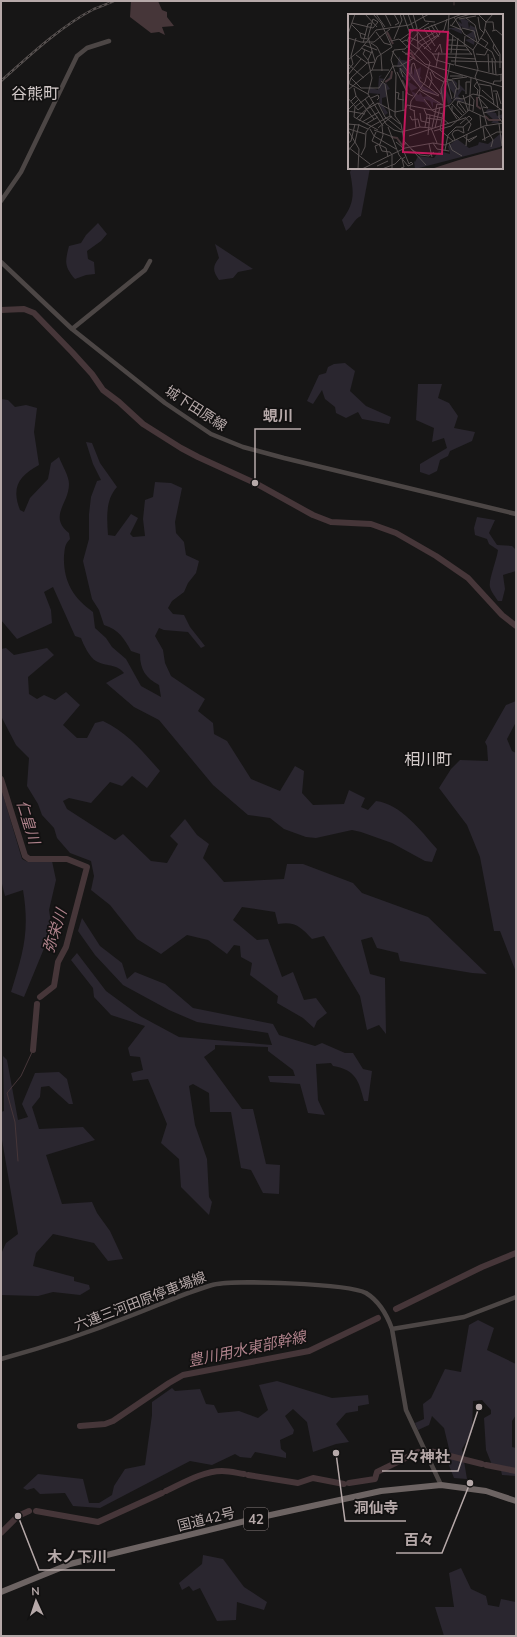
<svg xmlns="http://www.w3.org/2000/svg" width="517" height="1637" viewBox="0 0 517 1637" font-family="Mulish,'Noto Sans JP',sans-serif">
  <rect width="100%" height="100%" fill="#171616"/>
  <path fill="#2a262f" d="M352 168H370L361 216C354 219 352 227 346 231L342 220C355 203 354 193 350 172Z
    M98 223 107 234 101 241 87 251 88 259 94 262 95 274 86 275 75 279C64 266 65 262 69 246L81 243 86 235Z
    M215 244 253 269 238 272 233 278 219 280C213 271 212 267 219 258Z
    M345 363 355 371 350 391 366 406 391 417 389 424 362 419 358 412 346 418 336 413 335 407 325 399 322 390 313 404 307 401 319 375 326 373 328 367 334 364Z
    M418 384H442L438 398 449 403 458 416 454 428 475 432 472 441 450 451 448 456 440 460 437 471 429 475 420 472V464L447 448 444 438 432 442 434 428 416 420Z
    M1 399 8 400 15 407 26 405 37 408 34 432 39 465C19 476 11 487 20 510L24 512 30 498 48 479 51 463 59 457C62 465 69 476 69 484 69 504 48 516 69 533L70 539C64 545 65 549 64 556 63 581 73 598 93 612L95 628 106 638 112 647 126 659 141 686 161 697 159 685C146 678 140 670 140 654L131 651C124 638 119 630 104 625L99 610 92 599 83 561 89 539V514L91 497 97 481 101 480 93 464 86 442 92 443 100 463 117 487C105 500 107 519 108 535L115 536 131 514 138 518 130 534 133 537 145 536 143 519 145 500 153 497 155 482 171 483 182 488 175 522 176 533 184 542 186 555 199 561 196 573 188 583 184 592 172 601 168 608 173 614 184 615 190 627 205 646 201 648 188 632 164 630 159 628 155 636 163 650 165 663 171 676 205 699 198 711 213 723 214 734 227 741 251 779 280 791 295 766 304 771 302 793 313 805 344 804 349 790 365 798 361 807 368 810 376 801C401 804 421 831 437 849L432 862 425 861 392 843 361 832 352 830 316 838 306 837 284 829 270 818 248 815 213 785 159 720 134 707 106 683 124 673C116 663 106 667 96 661 90 658 83 644 81 638L75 636 53 587 44 592 51 610 52 623 17 639 1 620Z
    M477 517 495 520 489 533 497 545 512 546 516 550V571L503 575 505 589 502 601H498C495 596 491 592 490 587 488 581 497 559 498 550L489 544 487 539 475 535 474 528Z
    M6 648 14 655 47 648 54 655 28 677 29 694 37 699 44 695 55 700 66 692 80 705 63 725 77 738H87L95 723 103 721C127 732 143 752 160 771L147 788 132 776 122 786 110 782 91 803 69 798 63 801 67 809 115 840 123 834 151 861 167 863 178 844 170 836 185 819 197 835 209 844 203 858 224 882 284 879 287 864H303L353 883 362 893 428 917 487 974 472 973 400 961 398 953 377 948 372 937 361 940 370 974 385 978 386 1034 379 1025 367 1030 360 996 324 936 312 939C301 927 295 921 278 924L275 912 242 907 233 920 257 940 268 939 282 977 293 972 304 1000 316 998 327 1013 317 1021 314 1028 303 1018 277 1003 278 996 250 975 252 963 241 957 240 946 234 945 227 954 208 940 187 935 161 954 137 939 110 905 91 890 94 876 91 861 70 853 57 838 54 828 42 815 38 804 27 786 29 758 16 745 1 716V649Z
    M516 701V722L507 739 512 751 516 753V972L500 931H494L480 857 467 825 439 788 451 769 460 760 488 761 487 746 485 742 506 705Z
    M1 788 22 859 28 862 52 861 56 880 49 910 52 929 24 997 11 992C23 953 30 932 23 890L5 896 1 880Z
    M82 918 100 946 122 963 127 979 135 972 165 984 193 1008 273 1024 279 1035 315 1046 322 1043 345 1053H353L363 1069 372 1071 368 1101H364C359 1081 356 1070 333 1066L331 1063 316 1064 318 1100 325 1115 308 1113 300 1084 270 1082 268 1076H295L293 1070 268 1051V1047L215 1045V1049L204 1057 242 1109H253L266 1164 280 1165 279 1194 263 1193 251 1170 241 1168 231 1112H210L209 1093 193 1084 189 1086 195 1125 207 1159 209 1197 212 1202 209 1215 181 1187 179 1159 161 1143 167 1124 148 1079 133 1081 131 1073 143 1070 140 1057 130 1056 128 1048 145 1026 111 1015 94 997 93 988 71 960 77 953 106 991 140 1016 179 1037 272 1045 268 1033 197 1022 169 1010 123 985 95 955 78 931Z
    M3 1056 7 1060 18 1120 28 1117 22 1104 35 1073 59 1072 67 1079 73 1104H69L49 1086 41 1087 40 1097 32 1107 39 1129 83 1127 95 1140 46 1155 62 1204 92 1202 97 1213 110 1231 123 1259 108 1261 94 1243 53 1234 36 1253 33 1266 74 1277V1281L89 1285 90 1289 80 1295 53 1292 38 1296 1 1295V1254L6 1243 18 1234 1 1134V1112L4 1111Z
    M478 1320 494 1328 487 1350 516 1364V1415L512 1421V1447L516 1448V1476L502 1475 500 1466 492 1465 486 1450 484 1418 491 1414V1410L482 1400 473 1401 472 1432 462 1449 467 1479 454 1478 444 1453H450L444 1428 432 1416 429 1425 418 1430 415 1423 424 1419 423 1404 431 1398 445 1369 461 1372 469 1325Z
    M277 1381 332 1398 368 1395 369 1404 358 1406V1411L346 1413 336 1424 349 1442 336 1444 313 1452 307 1422 293 1409 285 1416 294 1430 293 1434 280 1440 281 1449 286 1453V1458L255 1452 251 1458 240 1457 235 1454 212 1465 190 1461 100 1508 73 1506 65 1493 40 1494 34 1488 27 1490 23 1488 38 1474 83 1479 89 1503H99L112 1495 114 1486 125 1469 145 1465 152 1415V1402L172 1388 175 1391 200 1389 206 1404 214 1405 218 1413 239 1411 258 1418 268 1410 259 1385Z
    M203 1555 223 1559 244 1587 267 1602 264 1610 237 1602 236 1620 217 1621 200 1588 193 1591 189 1586 182 1590 179 1583 202 1564Z
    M461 1568 471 1589 486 1596 488 1605 499 1607 501 1599 516 1602V1636H444L435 1607H454L449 1573Z"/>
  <path fill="#463639" d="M131 1H158L162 10 167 12V17L174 26 162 27 165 35 159 32 151 33 130 17Z"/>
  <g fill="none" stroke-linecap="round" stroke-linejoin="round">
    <path stroke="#463639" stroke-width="1" d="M454 5V1
      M18 1161 15 1122 7 1093 21 1076 33 1050"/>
    <path stroke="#463639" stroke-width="6" d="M1 310 24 309 34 313 72 352 92 374 103 390 119 402 143 424 181 448 198 457 255 483 313 515 331 522 371 524 396 533 436 556 468 578 502 615 516 626
      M1 779 25 856 29 859H67L87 867 66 947 58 962 54 986 40 997
      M33 1050 37 1004
      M396 1309 482 1267 516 1253
      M80 1426 105 1424 113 1421 169 1383 183 1375 309 1351 378 1318
      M430 1451 482 1464
      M486 1465 516 1471
      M248 1475 298 1483 313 1478 344 1484
      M349 1483 375 1479 377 1472 418 1452
      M166 1491C183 1483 203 1471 222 1471 230 1471 237 1473 244 1474
      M36 1511 98 1522 162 1493
      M1 1533 18 1516 29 1511"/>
    <path stroke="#4c4645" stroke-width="4.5" d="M1 201 21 172 77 56 87 48 109 41
      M1 262 72 329 165 403 211 434 243 447 284 458 516 514
      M72 329 145 270 150 261
      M392 1329 464 1317 516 1297
      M1 1359C45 1347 88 1333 130 1316 157 1306 184 1293 212 1285 231 1279 349 1284 366 1293 379 1301 387 1315 392 1329L406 1410 441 1485"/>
    <path stroke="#6d6463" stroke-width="6" d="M1 1592 70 1564 266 1516 381 1491 441 1485 486 1491 516 1501"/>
    <defs>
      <path id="rail" d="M1 81C29 56 61 26 94 9 101 6 108 4 114 1"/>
    </defs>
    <use href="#rail" stroke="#575150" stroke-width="2.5"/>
    <use href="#rail" stroke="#121111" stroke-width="1" stroke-dasharray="3" stroke-linecap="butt"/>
  </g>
  <g text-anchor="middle" stroke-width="3.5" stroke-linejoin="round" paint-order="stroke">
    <rect fill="#121111" stroke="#857b7b" stroke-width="1" x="244" y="1508" width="24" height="22" rx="3"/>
    <g font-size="13" font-weight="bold" fill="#b6a9a9">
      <text x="256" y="1524">42</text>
    </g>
    <g font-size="14" fill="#b6a9a9" stroke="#121111">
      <text transform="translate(196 408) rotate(33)" y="5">城下田原線</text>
      <text transform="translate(140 1301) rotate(-21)" y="5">六連三河田原停車場線</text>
      <text transform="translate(206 1519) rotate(-14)" y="5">国道42号</text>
    </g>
    <g font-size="15" font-style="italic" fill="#af828b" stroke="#121111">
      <text transform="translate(28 822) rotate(73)" y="5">仁皇川</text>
      <text transform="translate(55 931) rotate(-72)" y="5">弥栄川</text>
      <text transform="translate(247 1349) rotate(-12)" y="5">豊川用水東部幹線</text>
    </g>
    <g font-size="16" fill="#d3cac9" stroke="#121111">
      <text x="35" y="99">谷熊町</text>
      <text x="428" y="765">相川町</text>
    </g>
  </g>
  <g transform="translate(348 14)">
    <rect width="155" height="155" fill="#171616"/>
    <path d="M115 4 126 10 120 8 121 15 122 11 128 14 126 31 117 26 125 24 117 22 124 18 123 15 119 16 113 12 114 20 103 15 100 16 103 20 100 17 101 14H112L110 7 114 10 112 5ZM51 42 53 46 63 47 61 54 63 52 66 62V54L68 56 73 53 72 62 74 65 71 64 75 72 91 81 77 78 52 54 53 60 63 65 61 68 70 74 63 77 71 81 72 78 75 83 80 82 94 91 85 88V94L82 87 76 85 81 94 76 88 68 87 58 67 51 58V54H56L49 53ZM44 58V64L38 69 42 75 39 76 38 83 34 84V90L40 99 37 101 31 89 32 80 21 79 22 73 30 76 31 62 34 61 31 64 37 65 32 68 37 70ZM106 66 109 69V80L111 70 116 75 118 78 114 76 110 82 117 88 105 86 107 81 99 71 97 73 104 87 100 91 98 82 96 91 91 77 99 69ZM140 95 147 96V98H143L148 99 149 102 155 100V104L149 105 151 109H143L146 106 137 98ZM152 120 155 122V131L152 133 67 155 66 147 67 148 70 142 86 144 91 137 102 140 100 132 109 125 121 134 130 131 131 128 140 130Z" fill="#2a262f"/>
    <path d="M155 134V155H83L111 146Z" fill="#463639"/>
    <path fill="none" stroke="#463639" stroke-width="2" d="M39 18 45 30M57 40 63 39 67 45M54 66 59 77M37 68 43 64 44 57M129 83V92L133 95M137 102 141 106H153M43 123 49 124 54 131 58 129"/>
    <path fill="none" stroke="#575151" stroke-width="1" d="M17 0 29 13M28 0 37 13M37 0 43 12M46 0 51 9 47 11M55 0 62 20M60 0 66 17M65 0 69 14 70 34 82 48 77 68 63 87 62 95 67 97M74 0 77 7 87 8M101 0 100 18 125 36M130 0 138 8H145L146 17M106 3 116 20 144 38 148 48M130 3 132 15 136 19M118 4 127 11 131 26M111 5 128 2M4 9 25 14 30 8M4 11 12 19 18 21M83 11 91 23M102 11 114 16M104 11 109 4 123 0M80 13 87 24M114 14 126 17 129 28M137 15 152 40V54M70 16 81 9M144 17 148 16 155 22M28 18 36 29 43 31M70 18 83 36M12 19 13 24 20 25M70 19 57 35 46 36 43 46 48 61 47 102 53 110 56 127 78 151M91 19 96 16 99 5M0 20 7 0M117 22 116 30 124 41M0 24 13 28H26L42 15M110 24 107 51 149 61 155 60M133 24 140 29 137 33M46 25 54 6 52 0M52 26 69 14M43 27 51 25 77 50 155 73M59 27 61 23 70 27M54 28 58 26 70 35M70 28 85 40 88 46 106 51M70 28 87 18M15 29 20 10 23 9M23 29 29 33 33 41 34 57M146 30 145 34 151 42M16 31 29 36M100 31 117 32M87 32 76 15 114 0M13 34 24 39M76 35 92 20 86 10M99 35 121 36M17 36 15 40 20 46M44 37 74 76 91 82M54 37 97 65 104 66 109 75M87 38 92 30 94 39M99 39 100 26H108M103 39 105 21M84 40H124M128 40 137 41 140 35M140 40 141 58M8 41 19 49 27 48M66 41 74 31 90 21M99 43 128 45M144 44 145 60M0 46 12 36 28 16 61 11 81 0M27 47 20 23 25 5 30 8M103 47 155 48M147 48 148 61M66 49 72 67 91 81M102 49 99 66 104 85M0 50 16 64M45 52H52L66 44M88 53 91 38M0 56 5 50 3 42 8 24M24 56H41M83 56 87 63 96 68 104 66M49 58 60 80 65 82M63 60 64 50 66 49M0 61 13 45M78 61 93 80M102 62H115M55 63 52 54 60 64M3 64 13 74M97 65 93 75 96 93 92 116 105 127M104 65 119 63M33 67 37 70 42 102 52 110M0 69 20 80 38 110 46 116 53 118 72 113 83 114 89 129M131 70 143 72M145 71 146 67H153V60M0 72 3 64 19 49M143 72 146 91M13 74H31L45 52M81 74 84 66 82 58M0 76 24 56 29 43 44 33 33 9 25 0M71 76 95 91M134 76 145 86M55 77V97M145 77H149L153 90M47 78 51 79 50 85 56 86M148 79 150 94M20 80 24 64 20 46 24 37M118 80V68H122M115 81 120 97M122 81 126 86 125 97M129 81 130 76 126 72 129 68M8 82 26 105M21 82 7 93 6 103 30 116M130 83 140 94 135 93M0 84 10 96 16 91M23 84 30 81 31 84 29 86M106 84 108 75H111V66M17 85 35 112M76 85 85 97 95 100M3 87 8 82 6 74M110 87 126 92M110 87 109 91 116 99M110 87 118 98M30 89 37 103 53 116M104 90 114 101M100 91 109 105M104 92V97L111 104M76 95 79 102 77 113M0 96 11 85M66 96 68 114M121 96 123 64M0 97 17 100M151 97V104L155 109M72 99 73 107 82 109M135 99 155 95M78 100 94 104 101 110M132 101 133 114M62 102 64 106 70 105 72 113M117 103 123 110 120 117M78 104 94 106M8 105 26 88M11 107 19 95 30 89 47 98 57 96 59 91 84 96 102 91 108 84 115 85 125 80 134 82 155 97M14 108 31 98M0 110 11 111 20 115M18 110 30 103M112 110 121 102 124 105 115 113M151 110 154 132M139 111 131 83 132 74 127 63 130 55 125 36 136 19 138 8 145 0M40 113 51 141 60 152 65 150 63 148M108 113H115L116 119M135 113 137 127M137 113 145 126 143 133M30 114 44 102M84 114 89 90 95 91M87 114 92 93M1 115 17 120M22 115 26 122 48 135M0 116 11 135 10 155M26 116 45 123M86 117 103 112 121 96 136 103M28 118 24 127 38 134 40 143M80 121 82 101M61 122 117 104M115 122 120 126 129 122M107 126 104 120 106 117 110 116 116 119M120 126 121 128 129 122M134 126 149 118H155M48 128 54 133 61 150 63 148M0 129 3 127 7 110M85 129 89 135 101 137M101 129 104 136 114 142M31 130 34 137 42 138 44 141V155M81 130 84 143M118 132 119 120M0 133 22 150M63 135 72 141 81 142 86 138M97 136 100 121 108 113M0 137 7 128 11 110M29 139 27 132 32 130 35 121 34 112M13 141 17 133 18 118 22 113 42 102M29 152 40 147M53 154 56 153 54 145 57 143M14 155 57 134 85 129 97 131 136 112 155 109M34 155 47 150 53 144"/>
    <path fill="#c2185b" fill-opacity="0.15" stroke="#c2185b" stroke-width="2" d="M62 16 100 18 94 140 55 138Z"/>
    <rect width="155" height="155" fill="none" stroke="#b6a9a9" stroke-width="2"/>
  </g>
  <path fill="none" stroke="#b6a9a9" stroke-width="1.5" d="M255 483L255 429H301M479 1407L458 1471H382M336 1453L345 1521H406M470 1483L442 1553H396M18 1516L39 1570H115"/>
  <g fill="#b6a9a9" stroke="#121111" stroke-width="1.5">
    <circle cx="255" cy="483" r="4"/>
    <circle cx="479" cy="1407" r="4"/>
    <circle cx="336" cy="1453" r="4"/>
    <circle cx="470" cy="1483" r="4"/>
    <circle cx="18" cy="1516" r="4"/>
  </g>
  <g font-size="15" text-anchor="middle" font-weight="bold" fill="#b6a9a9" stroke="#121111" stroke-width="3.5" stroke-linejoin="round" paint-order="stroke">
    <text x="278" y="421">蜆川</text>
    <text x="420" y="1462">百々神社</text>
    <text x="376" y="1513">洞仙寺</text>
    <text x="419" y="1545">百々</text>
    <text x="77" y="1562">木ノ下川</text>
  </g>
  <rect width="517" height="1637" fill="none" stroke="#b6a9a9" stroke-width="4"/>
  <g transform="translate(36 1601) rotate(357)" stroke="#121111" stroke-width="3" paint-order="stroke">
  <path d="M0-3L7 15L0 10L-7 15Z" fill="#b6a9a9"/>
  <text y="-6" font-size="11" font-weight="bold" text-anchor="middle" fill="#b6a9a9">N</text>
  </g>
</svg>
